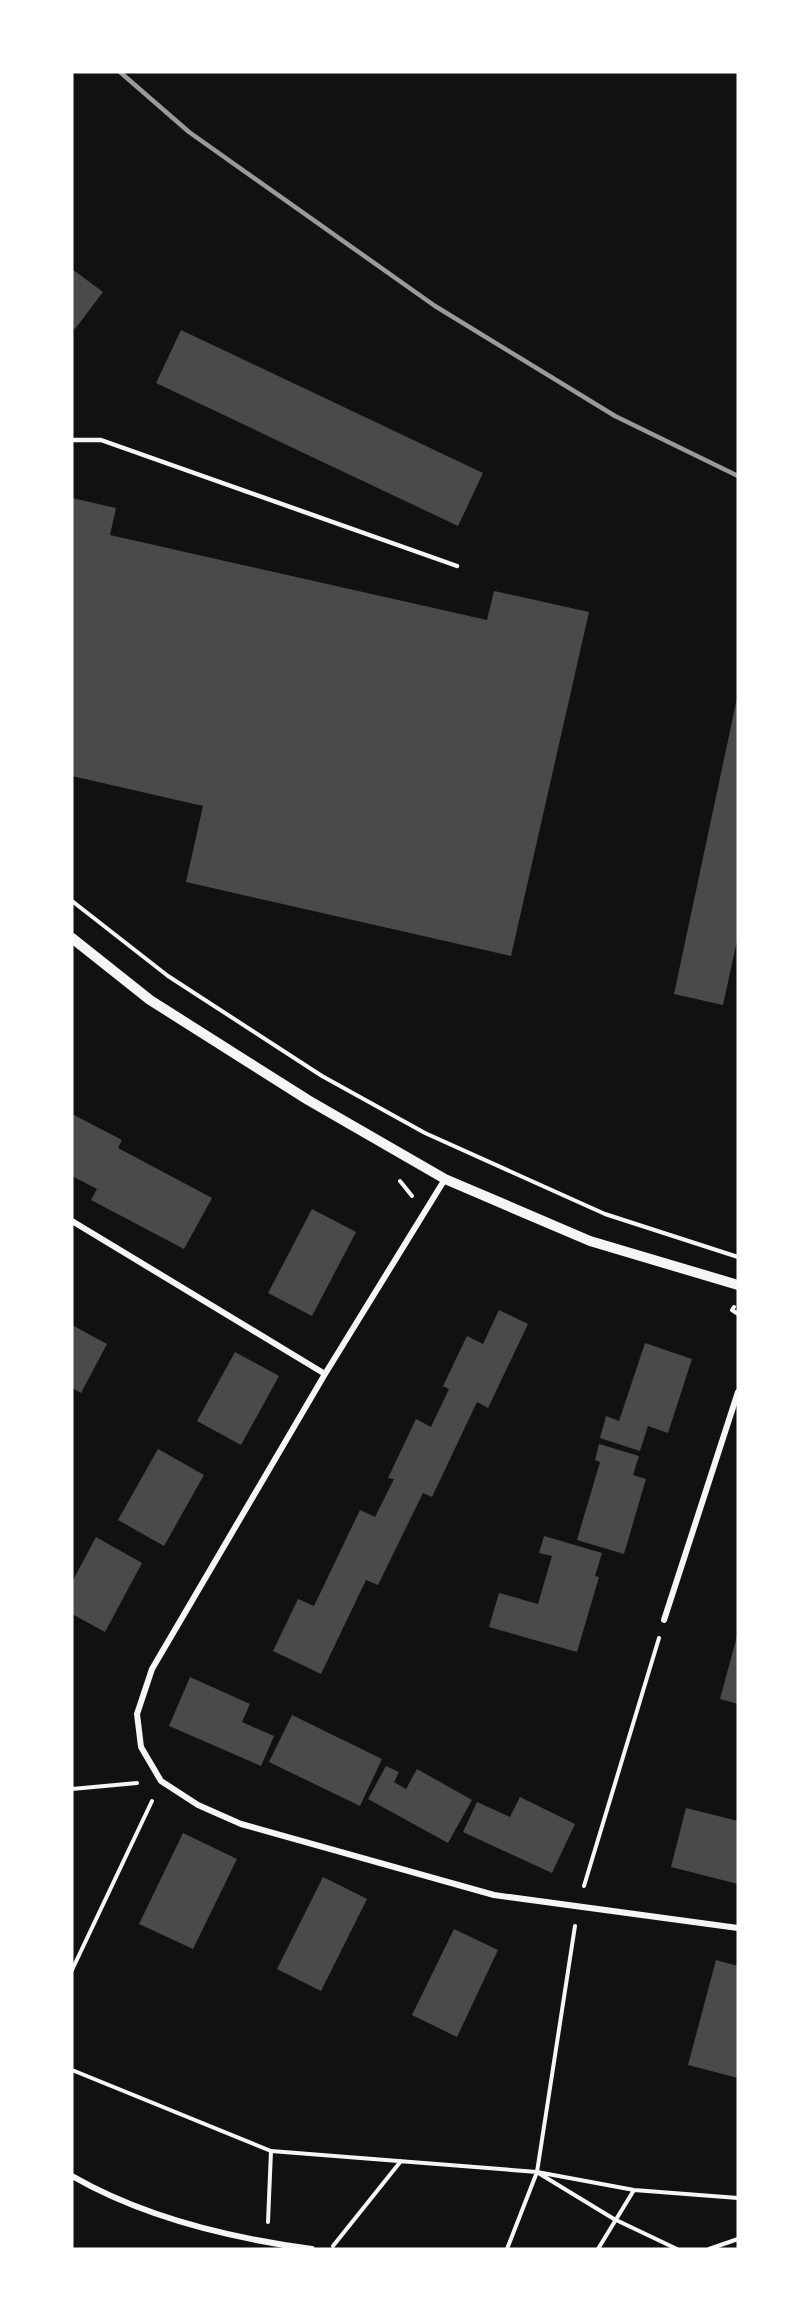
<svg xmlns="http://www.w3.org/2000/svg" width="810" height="2321" viewBox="0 0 810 2321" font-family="Literata,serif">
  <rect width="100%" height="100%" fill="#111"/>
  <path fill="#4a4a4a" d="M72 269 103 292 75 329 72 327Z
    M181 330 483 473 458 526 156 383Z
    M72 498 116 508 110 535 487 620 494 591 589 612 511 956 186 882 203 806 72 776Z
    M737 698 738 936 723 1005 674 994Z
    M72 1114 122 1140 118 1148 212 1198 184 1249 91 1200 97 1189 72 1176Z
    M312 1209 356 1232 312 1316 268 1293Z
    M499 1310 528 1324 488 1408 477 1402 432 1497 423 1493 378 1585 366 1580 321 1674 273 1651 298 1599 314 1606 360 1510 375 1517 394 1479 388 1478 416 1419 431 1427 449 1389 443 1386 467 1336 483 1344Z
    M72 1325 107 1344 81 1393 72 1388Z
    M645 1343 692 1359 668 1433 648 1426 640 1451 600 1438 606 1416 619 1421Z
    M235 1352 279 1376 241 1445 197 1421Z
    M599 1444 639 1456 633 1475 646 1479 624 1554 577 1540 600 1462 595 1460Z
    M158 1449 204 1475 164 1546 118 1520Z
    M544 1536 602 1553 595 1576 599 1577 577 1652 489 1627 499 1593 538 1604 552 1556 539 1553Z
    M96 1537 142 1563 105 1632 72 1614V1582Z
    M737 1636H738V1704L720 1699Z
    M190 1677 250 1704 242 1722 274 1736 261 1766 169 1726Z
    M292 1715 382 1759 360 1806 269 1762Z
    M386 1766 399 1772 394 1782 406 1789 417 1769 472 1800 448 1843 368 1799Z
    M520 1797 575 1824 552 1873 463 1832 477 1802 510 1817Z
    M686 1808 738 1821V1884L671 1867Z
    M183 1833 237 1859 193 1949 139 1924Z
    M323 1877 367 1899 321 1991 277 1969Z
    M454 1929 498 1950 457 2037 412 2015Z
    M716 1960 738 1966V2078L688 2065Z"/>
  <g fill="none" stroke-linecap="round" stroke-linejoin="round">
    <path stroke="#f5f5f5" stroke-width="4" d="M72 901 168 976 322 1076 425 1133 605 1214 738 1257
      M400 1181 412 1196
      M734 1307 732 1310 738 1314
      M72 1789 137 1783
      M584 1886 659 1638
      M72 1970 152 1801
      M72 2070 271 2151 537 2172 634 2190 738 2198
      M540 2174 614 2219 677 2249
      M268 2222 271 2151
      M333 2246 401 2161
      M507 2249 537 2172 575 1926
      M598 2249 634 2190
      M709 2249 738 2239"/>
    <path stroke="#f5f5f5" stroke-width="4.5" d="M72 440H101L457 566"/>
    <path stroke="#f5f5f5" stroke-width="6" d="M445 1179 325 1374 152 1669 137 1714 141 1747 161 1781 198 1805 241 1824 494 1895 738 1928
      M72 1221 325 1374
      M664 1620 738 1392
      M72 2176C145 2218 229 2238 312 2249"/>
    <path stroke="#f5f5f5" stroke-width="10" d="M72 938 150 1000 308 1100 445 1179 590 1241 738 1285"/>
    <path stroke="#9a9a9a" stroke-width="4.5" d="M120 72 189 132 435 306 615 416 738 476"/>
  </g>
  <rect width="810" height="2321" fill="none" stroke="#ffffff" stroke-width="147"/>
</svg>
